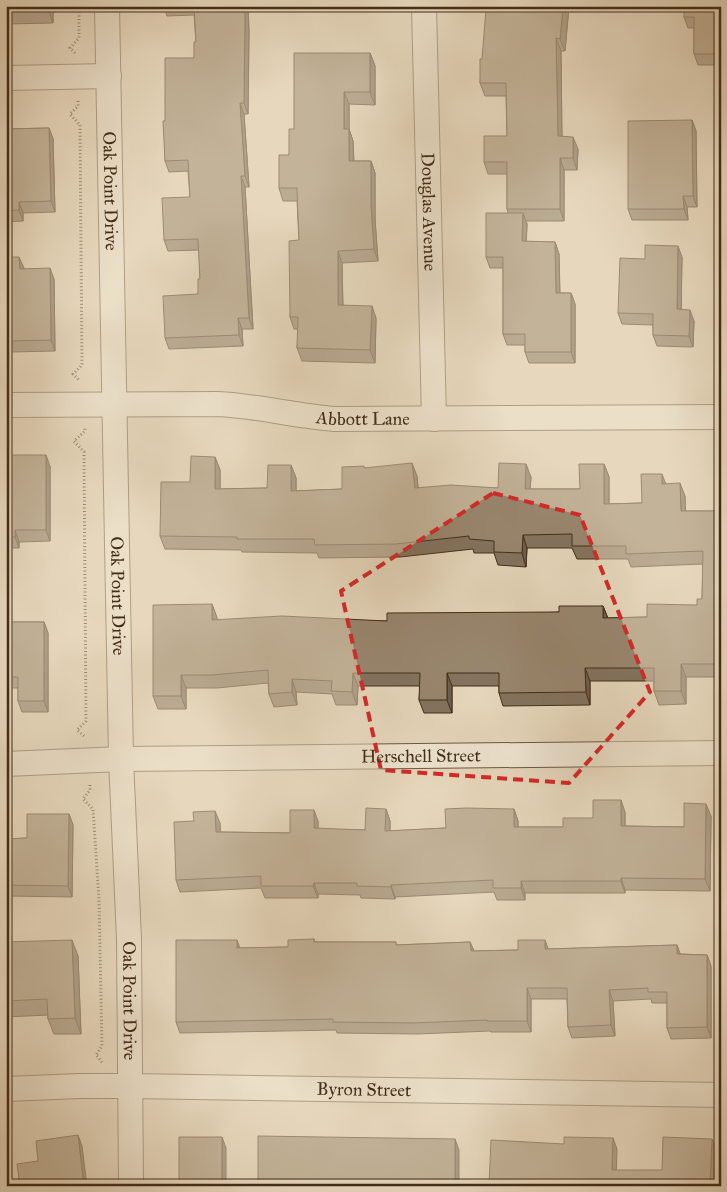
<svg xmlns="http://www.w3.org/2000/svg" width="727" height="1192" viewBox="0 0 727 1192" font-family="'IM FELL Great Primer',serif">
  <rect width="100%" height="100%" fill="#e7d8bd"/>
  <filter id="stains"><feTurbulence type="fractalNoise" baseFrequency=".004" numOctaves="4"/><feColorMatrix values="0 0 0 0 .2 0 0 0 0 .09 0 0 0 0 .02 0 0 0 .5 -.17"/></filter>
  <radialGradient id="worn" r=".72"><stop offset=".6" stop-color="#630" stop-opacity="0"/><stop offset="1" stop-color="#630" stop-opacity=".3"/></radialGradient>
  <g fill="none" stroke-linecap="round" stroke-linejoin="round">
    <defs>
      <g id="street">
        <path id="s1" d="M107 6 121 759 129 939 131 1186"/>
        <path id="s2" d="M424 6 434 419"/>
        <path d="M6 78 109 76"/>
        <path id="s3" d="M6 405 218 404C258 406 296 416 335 419L721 417"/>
        <path id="s4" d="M6 764 121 759 721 753"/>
        <path id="s5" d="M6 1089 80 1086H130L721 1095"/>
      </g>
    </defs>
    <use href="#street" stroke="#6c5841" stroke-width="26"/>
    <path stroke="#432d18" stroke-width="3" stroke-dasharray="1 2.5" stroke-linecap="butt" d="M75 53 70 48 79 38V6
      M78 101V106L70 114 80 125 82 365 73 374 80 381
      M84 736 77 730 86 721 84 452 74 441 85 431V428
      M90 785V790L83 799 93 809 99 900 102 1046 96 1055 102 1062"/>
    <use href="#street" stroke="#efe6d4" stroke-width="24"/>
  </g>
  <path fill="#83735f" stroke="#432d18" d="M6 6H53V23L6 24Z
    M164 6H248L249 32 248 114H244L249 187H245L253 329H242L243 346 169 349 165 338 198 294 200 279 199 250 168 251 164 240 190 197 188 171 169 172 165 161V121L194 58 196 42 194 15 167 16Z
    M569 6 565 51H561L562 136 578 149 577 170H564V221H526L527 224 526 242H555L559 254 560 293H571L575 304V363H529L525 352V345H507L503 334V268H490L486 257 508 213 507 209V174H488L484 162 507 136 506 96H485L480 83 482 59 506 10Z
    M721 6V65H698L694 54V28H688L684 17Z
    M370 53 375 66V105L349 104V129L353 141 354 161H371L375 173V219L378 261 342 263 343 305 376 318 375 363 302 361 297 348 298 329H294L290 317 299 240 297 201H283L279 188 289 155 294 129Z
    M692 120 696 131 697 207H687L688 220H632L628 209Z
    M49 128 53 139 55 212 23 213V221L6 222V129Z
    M682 257 681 309 694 321 693 347 657 346 653 335V325L622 324 618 313 645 259Z
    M24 269 54 279 55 351 11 352 7 341Z
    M6 455 50 466V541L19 542V548H6Z
    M215 457 220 470V489L267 488 291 465 296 478V491L342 489 365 468 417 476 418 488H498L531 477 530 489H580L604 464 609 477V504L642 503 666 484 685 496V511H721V677H686V704L659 705 654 691V681H590V705L503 706 499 693V686H452V713H424L419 700 420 686H358L357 705H336L332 694 296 692 297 705 274 707 269 694 268 683 217 688H186V709H158L153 696 212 604 217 618V620L387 621 559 612 603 606 608 618 647 617 697 605 702 599 703 564 631 567 628 559H577L572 548H527L526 567 498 565 494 553H474L473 549 400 557 319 558 317 553 242 552 241 550 165 549 160 536 190 482Z
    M6 622H44L48 633V712H22L18 701V688H6Z
    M386 809 390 821V831L446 828 514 809 518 821V827H563L593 818 625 812V826L684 827 711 816 710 891 625 890V893H525V900H497L494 892 395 897V899L361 898 360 895 318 894V898H265L261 888 180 892 176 880 194 821 220 823V832L290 833 318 821V829L365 830Z
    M69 814 73 825 72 897 6 896V839L27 838Z
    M314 939 315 942H396V945L470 942 474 951 518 950 677 945 680 954 707 955 711 966V1038L671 1039 667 1028V1003H652L651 999 613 1001 615 1036 572 1038 568 1027 567 999H531V1032H491L490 1031 417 1034 337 1033 336 1030 180 1033 176 1022 240 948 288 947Z
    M6 942 78 956 81 1034H54L48 1019V1015L6 1017Z"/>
  <path fill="#6a5e4d" stroke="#432d18" d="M49 6H53V23L49 12Z
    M245 6H248L249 32 248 114 244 103Z
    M563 6H569L565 51 560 39Z
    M556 38 561 51 562 149 558 136Z
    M370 53 375 66V105L370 92Z
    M344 92 349 104V141L344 129Z
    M240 103 244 114 249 187 245 176Z
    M692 120 696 131 697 207 693 196Z
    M49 128 53 139 55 212 51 201Z
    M349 129 353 141 354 173 349 161Z
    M573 137 578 149 577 170 573 158Z
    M560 158 564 170V221L560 209Z
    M371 161 375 173V219L378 261 374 249 371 206Z
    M241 176 245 187 253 329 249 318Z
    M683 196 687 207 688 220 684 209Z
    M19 202 23 213V221L19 210Z
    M523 213 527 224 526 252 522 241Z
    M555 242 559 254 560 304 556 293Z
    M678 246 682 257 681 320 677 309Z
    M338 251 342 263 343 317 338 305Z
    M19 257 24 268V280L20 269Z
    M50 268 54 279 55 351 51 340Z
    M571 293 575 304V363L571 352Z
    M372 306 376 318 375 363 370 350Z
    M690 310 694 321 693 347 689 336Z
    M238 318 242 329 243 346 239 335Z
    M46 455 50 466V541L46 530Z
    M215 457 220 470V502L215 489Z
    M412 463 417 476 419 501 415 488Z
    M526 464 531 477 529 502 525 489Z
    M604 464 609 477V517L604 504Z
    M291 465 296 478V504L291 491Z
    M662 474 667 487 662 484Z
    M680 483 685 496 686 524 681 511Z
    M15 530 19 542V548L15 537Z
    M523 535 527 548 526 567 522 553Z
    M212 604 217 618V633L212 620Z
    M603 606 608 619 603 618Z
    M44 622 48 633V712L44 701Z
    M681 664 686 677V704L681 691Z
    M585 668 590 681V705L586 692Z
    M353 673 358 686 357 705 352 692Z
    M447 673 452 686V713L447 700Z
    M181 675 186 688V709L181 696Z
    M292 679 296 692 297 705 292 692Z
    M621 800 625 812V838L621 826Z
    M706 804 711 816 710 891 705 879Z
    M386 809 390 821V843L385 831Z
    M514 809 518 821V838L514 827Z
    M314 810 318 821V840L314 828Z
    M215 811 220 823 221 844 216 832Z
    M69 814 73 825 72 897 68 886Z
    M621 878 625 890V893L621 881Z
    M521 881 525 893V900L521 888Z
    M314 883 318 894V898L313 886Z
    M391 885 395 897V899L391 887Z
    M72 940 78 956 81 1034 75 1018Z
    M237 940 241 951 237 948Z
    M545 940 549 951 545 949Z
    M470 942 475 953 471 951Z
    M677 945 681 956 677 954Z
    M707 955 711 966V1038L707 1027Z
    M527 988 531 999V1032L527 1021Z
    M609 990 613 1001 615 1036 611 1025Z
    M78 1135 82 1146 87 1186H84Z
    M222 1137 226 1148V1186H222Z
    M613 1138 617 1149 616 1181 612 1170Z
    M455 1139 459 1150V1186H455Z
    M712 1139 716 1150 715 1186H710Z"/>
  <path fill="#98866e" stroke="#432d18" d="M6 6H49V12H6Z
    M194 6H245V21L244 103H240L245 176H241L249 318H238L239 335 165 338 163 296 198 294V279H200L198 239 164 240 162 198 190 197 188 160 165 161 163 121H165V58H194V42H196Z
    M506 6H563L560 39 556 38 558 136 573 137V158H560V209H507V162H484V136H507L506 83H480V59H482L486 9 506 10Z
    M684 6H721V54H694V17H684Z
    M294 53H370V92H344V129H349V161H371V206L374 249 338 251V305L372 306 370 350 297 348 298 317H290L289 241 299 240 297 188H279V155H289V129H294Z
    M692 120 693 196H683L684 209H628V121Z
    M49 128 51 201 19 202V210L6 211V129Z
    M486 213H523L522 241 555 242 556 293H571V352H525V334H503V257H486Z
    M645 245 678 246 677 309 690 310 689 336 653 335V314L618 313 620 258 645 259Z
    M6 257H19L20 269 50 268 51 340 7 341Z
    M6 455H46V530H15V537H6Z
    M191 456 215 457V489L267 488 268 465H291V491L342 489V467L364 466V468L412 463 415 488 451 485 498 488 499 463 526 464 525 489H580L579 464H604V504L642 503 641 474H662V484L680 483 681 511H721V664H681V691H654V668H585L586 692 499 693V673H447V700H419L420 673H353L352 692 331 691 332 681 292 679V692L269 694 268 670 212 675H181V696H153V605L212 604V620L282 616 387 621V613L559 612V606H603V618L647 617V604L697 605V599H702L703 551 626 554V546H572V534L523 535 522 553 494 552V541L469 539V536L396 544 315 545 314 539H237V537L160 536 161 482H190Z
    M6 622H44V701H18V677H6Z
    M593 800H621V826L684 827V803L706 804 705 879 621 878V881H521V888H493V880L391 885V887L357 886V883H314L313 886H261V876L176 880 174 822 194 821 193 812 215 811 216 832 290 833V810H314V828L365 830 366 808 386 809 385 831 446 828 445 809 466 808 514 809V827H563V818H593Z
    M27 814H69L68 886 6 885V839L27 838Z
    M314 939V942H396V945L470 942 471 951 518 950V940H545V949L677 945V954L707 955V1027L667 1028V992H648V988L609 990 611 1025 568 1027 567 988H527V1021H487V1020L413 1023 333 1022V1019L176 1022V940H237V948L288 947V940Z
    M72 940 75 1018 48 1019 47 999 6 1001V942Z
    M78 1135 84 1186H20L17 1164 38 1161 36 1141Z
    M258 1136 455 1139V1186H258Z
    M179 1137H222V1186H179Z
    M564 1137 613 1138 612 1170H662L663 1137 712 1139 710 1186H489L491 1140 564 1144Z"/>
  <path d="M0 0H727V1192H0ZM493 493 580 515 650 692 569 783 381 770 341 591Z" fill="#e7d8bd" fill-opacity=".55" fill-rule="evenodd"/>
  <path fill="none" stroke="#d62828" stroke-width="4" stroke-dasharray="10 6" stroke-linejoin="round" d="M493 493 580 515 650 692 569 783 381 770 341 591Z"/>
  <g text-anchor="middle" stroke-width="4.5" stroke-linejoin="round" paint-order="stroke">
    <g font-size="18" fill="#432d18" stroke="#efe6d4">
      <text dy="6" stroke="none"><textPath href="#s1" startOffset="185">Oak Point Drive</textPath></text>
      <text dy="6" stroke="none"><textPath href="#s2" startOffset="206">Douglas Avenue</textPath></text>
      <text dy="6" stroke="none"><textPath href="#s3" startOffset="358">Abbott Lane</textPath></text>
      <text dy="6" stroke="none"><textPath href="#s1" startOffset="590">Oak Point Drive</textPath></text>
      <text dy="6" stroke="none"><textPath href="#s4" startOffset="415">Herschell Street</textPath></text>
      <text dy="6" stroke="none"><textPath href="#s1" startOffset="995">Oak Point Drive</textPath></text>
      <text dy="6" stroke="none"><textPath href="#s5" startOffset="358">Byron Street</textPath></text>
    </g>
  </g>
  <rect width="727" height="1192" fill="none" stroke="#e7d8bd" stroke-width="25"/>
  <rect x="8" y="8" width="712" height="1177" fill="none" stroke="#432d18" stroke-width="2.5"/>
  <rect x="12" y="12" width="702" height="1167" fill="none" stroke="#432d18"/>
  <rect width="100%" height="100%" filter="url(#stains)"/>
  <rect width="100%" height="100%" fill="url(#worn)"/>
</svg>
